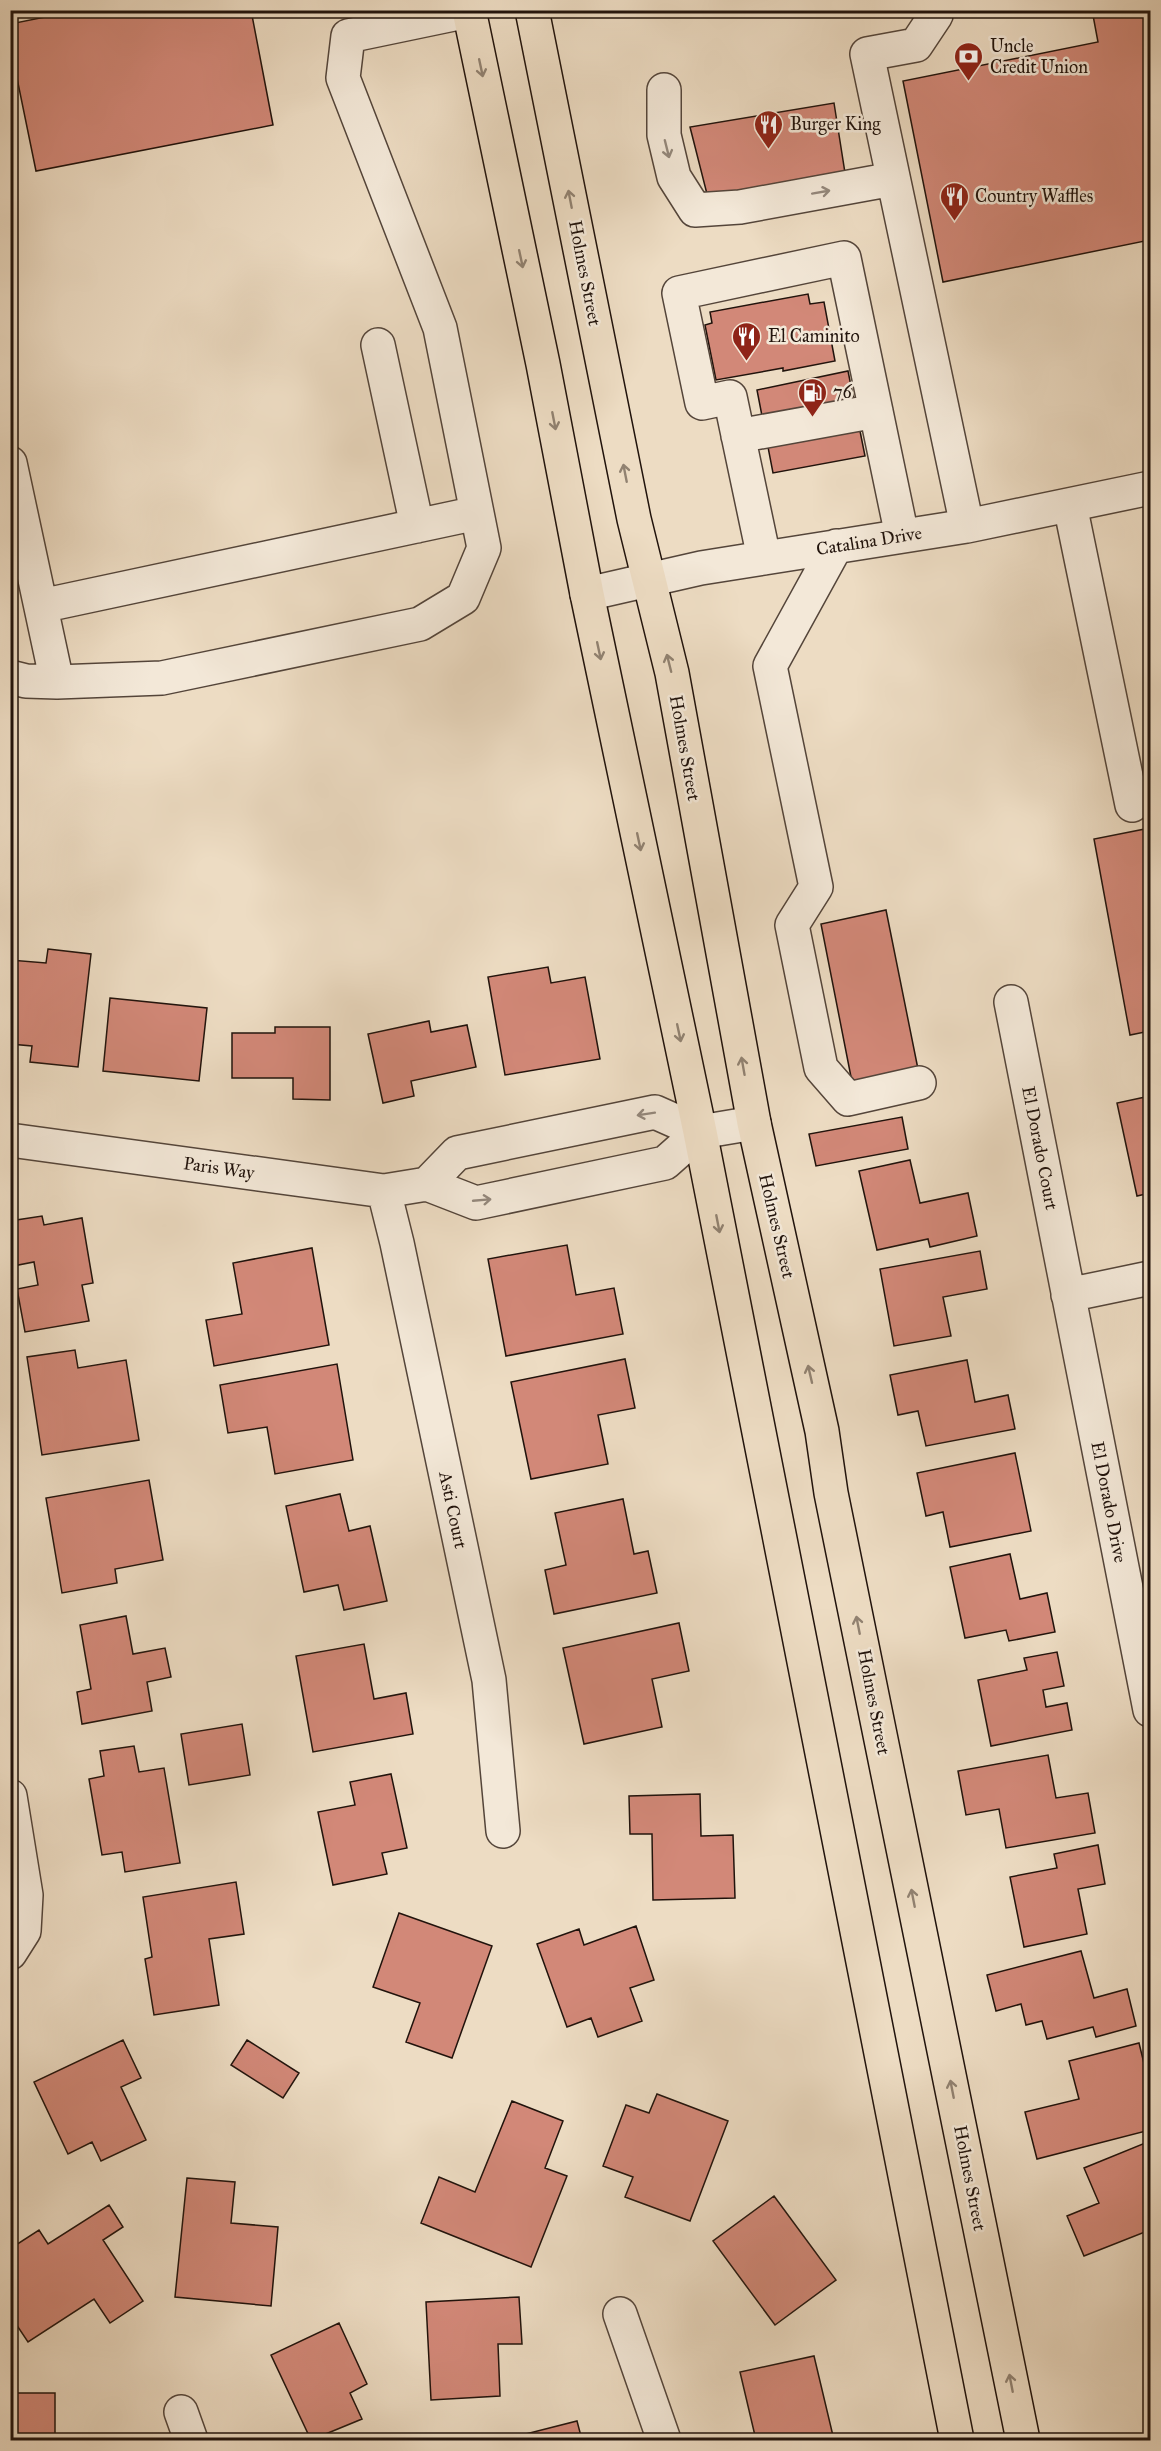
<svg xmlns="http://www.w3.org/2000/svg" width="1161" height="2451" viewBox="0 0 1161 2451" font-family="'IM FELL Great Primer',serif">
  <rect width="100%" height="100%" fill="#eddcc3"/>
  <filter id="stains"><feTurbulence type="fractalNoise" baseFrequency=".00333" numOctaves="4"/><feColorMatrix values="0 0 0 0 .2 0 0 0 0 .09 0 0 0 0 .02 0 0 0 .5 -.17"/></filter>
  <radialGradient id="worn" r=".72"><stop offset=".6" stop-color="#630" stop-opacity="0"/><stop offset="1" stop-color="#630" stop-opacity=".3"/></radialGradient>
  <path fill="#d28878" stroke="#21130c" stroke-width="1.5" d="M80 10H251L273 125 36 171 10 44V24Z
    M1092 10H1150V240L943 282 903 81 1098 42Z
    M834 103 845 173 708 198 690 127Z
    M808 294 810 304 824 302 835 361 783 371V368L716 380 705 325 712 323 710 312Z
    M848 371 865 456 773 473 757 390Z
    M1150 828V1031L1130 1035 1094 839Z
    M886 910 918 1069 852 1082 821 924Z
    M48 949 91 954 78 1067 30 1062 32 1046 10 1044V960L46 963Z
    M548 967 551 983 585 977 600 1059 505 1075 488 977Z
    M110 998 207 1008 199 1081 103 1071Z
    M429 1021 431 1032 467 1025 476 1067 411 1081 414 1096 383 1103 368 1034Z
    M275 1027H330V1100L293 1099V1078H232V1033H275Z
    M1150 1096V1193L1137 1196 1117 1103Z
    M902 1117 908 1149 816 1166 809 1134Z
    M910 1160 920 1203 968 1193 977 1236 930 1247 928 1239 877 1250 859 1171Z
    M42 1216 44 1225 82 1218 93 1283 82 1285 89 1321 25 1332 17 1289 38 1285 34 1262 13 1266 10 1221Z
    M567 1245 576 1295 614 1288 623 1334 506 1356 488 1259Z
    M312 1248 329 1345 214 1366 206 1320 242 1314 233 1263Z
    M980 1251 987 1289 943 1297 951 1336 894 1346 880 1269Z
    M75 1350 78 1368 126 1360 139 1440 42 1455 27 1357Z
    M625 1359 635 1408 598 1415 608 1464 531 1479 511 1382Z
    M967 1360 975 1402 1008 1395 1015 1429 926 1446 918 1411 898 1415 890 1375Z
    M337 1364 353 1460 275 1474 267 1427 228 1433 220 1385Z
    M1015 1453 1031 1531 950 1547 943 1512 926 1516 917 1473Z
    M149 1480 163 1560 115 1569 117 1583 62 1593 46 1498Z
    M340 1494 349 1531 370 1526 387 1601 344 1610 338 1585 304 1592 286 1506Z
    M623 1499 634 1554 648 1551 657 1593 554 1614 545 1570 566 1565 555 1513Z
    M1010 1554 1020 1599 1047 1593 1055 1632 1009 1641 1006 1630 965 1638 950 1567Z
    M126 1616 133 1654 165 1648 171 1677 147 1682 152 1711 82 1724 77 1692 91 1689 80 1625Z
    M679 1623 689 1671 652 1679 662 1727 584 1744 563 1648Z
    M364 1644 374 1699 406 1693 413 1734 313 1752 296 1656Z
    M1057 1652 1064 1686 1043 1690 1046 1707 1067 1703 1072 1730 991 1746 978 1680 1027 1670 1024 1658Z
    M242 1724 250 1775 189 1785 181 1734Z
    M134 1746 139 1772 164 1768 180 1863 125 1872 122 1852 102 1855 89 1779 104 1776 100 1751Z
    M1048 1755 1056 1798 1088 1793 1095 1833 1006 1848 999 1809 966 1815 958 1771Z
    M391 1774 407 1848 382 1853 387 1874 333 1885 318 1812 355 1805 350 1782Z
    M700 1794 701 1836 733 1835 735 1898 653 1900 652 1834H630L629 1796Z
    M1098 1845 1105 1884 1078 1889 1087 1934 1024 1947 1010 1877 1057 1868 1054 1854Z
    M236 1882 244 1934 209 1939 219 2005 154 2015 145 1959 152 1957 143 1897Z
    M399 1913 492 1946 452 2058 406 2042 420 2003 373 1987Z
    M636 1926 654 1980 630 1988 642 2021 598 2037 591 2018 567 2027 537 1944 579 1929 584 1945Z
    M1081 1951 1094 1998 1127 1989 1136 2026 1096 2037 1093 2027 1047 2039 1042 2021 1026 2025 1021 2004 996 2011 987 1975Z
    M123 2040 141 2078 121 2087 146 2140 101 2161 92 2142 68 2154 34 2082Z
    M247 2040 299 2073 283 2098 231 2065Z
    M1139 2043 1150 2088V2130L1037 2159 1025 2112 1079 2099 1069 2061Z
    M657 2094 728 2121 690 2221 625 2197 633 2177 603 2166 626 2105 649 2113Z
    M512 2101 563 2121 545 2168 567 2176 531 2267 421 2223 439 2177 475 2192Z
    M1150 2141V2230L1084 2256 1067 2216 1099 2203 1084 2168Z
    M187 2178 235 2182 231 2223 278 2227 271 2306 175 2297Z
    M774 2196 836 2280 775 2325 713 2241Z
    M109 2205 123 2227 103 2240 143 2301 110 2323 94 2299 28 2342 10 2315V2299L16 2295 10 2287V2237L16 2245 39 2230 48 2244Z
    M519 2297 522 2344H498L500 2396 431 2400 426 2302Z
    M339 2323 367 2384 350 2393 362 2419 311 2440 271 2355Z
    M814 2356 834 2440H756L740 2372Z
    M10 2393H55V2440H10Z
    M577 2421 582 2440H502Z"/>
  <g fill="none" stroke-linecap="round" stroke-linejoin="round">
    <defs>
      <path id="minor" d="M935 10 936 15 916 45 867 54 967 526
        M664 90V135L674 177 695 210 740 207 893 179
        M378 345 417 526
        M738 436 876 411
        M10 463 57 682
        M1070 505 1132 805
        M836 546 770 666 816 887 792 925 821 1068 848 1099 919 1083
        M764 558 730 397 702 403 679 293 844 258 902 536
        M587 594 701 568 967 526 1150 488
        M41 606 477 513
        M10 677 26 681 57 682 162 678 420 624 463 598 484 548 440 328 343 78 348 36 473 10
        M1011 1002 1150 1710
        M10 1140 384 1191 427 1184 476 1203 665 1163 700 1132 754 1123
        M427 1184 457 1153 655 1112 700 1132
        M384 1191 397 1243 489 1680 503 1831
        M1068 1295 1150 1278
        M10 1796 26 1895 24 1931 10 1953
        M620 2314 664 2440
        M181 2412 191 2440"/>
      <path id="major" d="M469 10 543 364 587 594 700 1132 957 2440
        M532 10 634 519 672 673 754 1123 822 1431 831 1493 1023 2440"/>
    </defs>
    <use href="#minor" stroke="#54453a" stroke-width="36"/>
    <use href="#major" stroke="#21130c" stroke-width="36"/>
    <use href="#minor" stroke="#f3e8d8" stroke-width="33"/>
    <use href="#major" stroke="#eddcc3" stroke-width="33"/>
  </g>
  <defs><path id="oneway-shaft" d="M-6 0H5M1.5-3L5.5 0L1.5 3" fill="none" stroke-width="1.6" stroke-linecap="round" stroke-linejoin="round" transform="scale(1.5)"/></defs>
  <g stroke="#918271">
    <use href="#oneway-shaft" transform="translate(481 68) rotate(78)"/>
    <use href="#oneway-shaft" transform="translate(570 199) rotate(-101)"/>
    <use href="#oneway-shaft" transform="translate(521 259) rotate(78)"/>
    <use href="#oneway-shaft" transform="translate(554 421) rotate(79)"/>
    <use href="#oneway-shaft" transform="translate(625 473) rotate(-101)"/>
    <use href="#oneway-shaft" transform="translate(599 651) rotate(78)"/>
    <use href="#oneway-shaft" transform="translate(669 663) rotate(-104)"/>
    <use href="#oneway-shaft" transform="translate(639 842) rotate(78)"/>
    <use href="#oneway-shaft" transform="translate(679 1033) rotate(78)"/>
    <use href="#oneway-shaft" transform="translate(743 1066) rotate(-100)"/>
    <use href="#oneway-shaft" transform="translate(718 1224) rotate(79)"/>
    <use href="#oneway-shaft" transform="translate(810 1374) rotate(-103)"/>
    <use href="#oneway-shaft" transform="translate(858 1625) rotate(-101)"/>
    <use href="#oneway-shaft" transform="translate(913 1898) rotate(-101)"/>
    <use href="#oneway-shaft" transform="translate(952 2089) rotate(-101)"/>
    <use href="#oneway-shaft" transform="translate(1011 2383) rotate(-101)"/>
  </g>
  <g stroke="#94887c">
    <use href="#oneway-shaft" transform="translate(667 149) rotate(76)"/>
    <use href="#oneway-shaft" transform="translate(821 192) rotate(-10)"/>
    <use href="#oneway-shaft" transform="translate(646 1114) rotate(171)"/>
    <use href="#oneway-shaft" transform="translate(482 1200) rotate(-5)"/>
  </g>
  <defs>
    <symbol id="bank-pin" viewBox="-11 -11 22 30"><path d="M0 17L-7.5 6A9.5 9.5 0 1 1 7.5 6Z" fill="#8f2418" stroke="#f3e8d8"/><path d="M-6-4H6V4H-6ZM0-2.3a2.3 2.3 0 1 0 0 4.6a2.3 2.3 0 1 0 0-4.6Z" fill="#fff"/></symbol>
    <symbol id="restaurant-pin" viewBox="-11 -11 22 30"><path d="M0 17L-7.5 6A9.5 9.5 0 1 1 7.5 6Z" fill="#8f2418" stroke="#f3e8d8"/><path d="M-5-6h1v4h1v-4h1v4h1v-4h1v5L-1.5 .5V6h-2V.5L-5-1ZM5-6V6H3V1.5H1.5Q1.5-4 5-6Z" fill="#fff"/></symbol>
    <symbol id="fuel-pin" viewBox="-11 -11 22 30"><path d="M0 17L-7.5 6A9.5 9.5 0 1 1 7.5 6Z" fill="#8f2418" stroke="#f3e8d8"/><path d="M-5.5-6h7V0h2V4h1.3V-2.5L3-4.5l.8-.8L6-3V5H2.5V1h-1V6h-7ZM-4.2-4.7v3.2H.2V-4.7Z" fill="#fff"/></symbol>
  </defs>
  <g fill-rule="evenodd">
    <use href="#bank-pin" x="952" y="40" width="33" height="45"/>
    <use href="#restaurant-pin" x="752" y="108" width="33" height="45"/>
    <use href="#restaurant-pin" x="938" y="180" width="33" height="45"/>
    <use href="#restaurant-pin" x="730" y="320" width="33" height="45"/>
    <use href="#fuel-pin" x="796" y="376" width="33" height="45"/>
  </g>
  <g text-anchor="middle" stroke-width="5" stroke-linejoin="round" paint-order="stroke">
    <g font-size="18" fill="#21130c" stroke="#f3e8d8" text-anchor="start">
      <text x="990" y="52">Uncle<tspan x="990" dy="21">Credit Union</tspan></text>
      <text x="790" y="130">Burger King</text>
      <text x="975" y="202">Country Waffles</text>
      <text x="768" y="342">El Caminito</text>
      <text x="833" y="398">76</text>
    </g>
    <g font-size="18" fill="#21130c" stroke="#f3e8d8">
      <text transform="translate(585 273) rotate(79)" y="6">Holmes Street</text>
      <text transform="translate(869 541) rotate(-9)" y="6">Catalina Drive</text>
      <text transform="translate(685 748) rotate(80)" y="6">Holmes Street</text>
      <text transform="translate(1040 1148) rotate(79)" y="6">El Dorado Court</text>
      <text transform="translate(219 1168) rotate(8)" y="6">Paris Way</text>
      <text transform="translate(777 1226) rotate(77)" y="6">Holmes Street</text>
      <text transform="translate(1109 1502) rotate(79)" y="6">El Dorado Drive</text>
      <text transform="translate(453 1510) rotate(78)" y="6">Asti Court</text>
      <text transform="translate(874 1702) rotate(79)" y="6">Holmes Street</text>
      <text transform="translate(970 2178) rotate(79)" y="6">Holmes Street</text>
    </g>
  </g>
  <rect width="1161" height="2451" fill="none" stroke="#eddcc3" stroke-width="36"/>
  <rect x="12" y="12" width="1137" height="2427" fill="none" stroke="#21130c" stroke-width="3"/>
  <rect x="18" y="18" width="1125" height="2415" fill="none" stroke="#21130c" stroke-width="1.5"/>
  <rect width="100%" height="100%" filter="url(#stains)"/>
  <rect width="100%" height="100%" fill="url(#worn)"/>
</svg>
